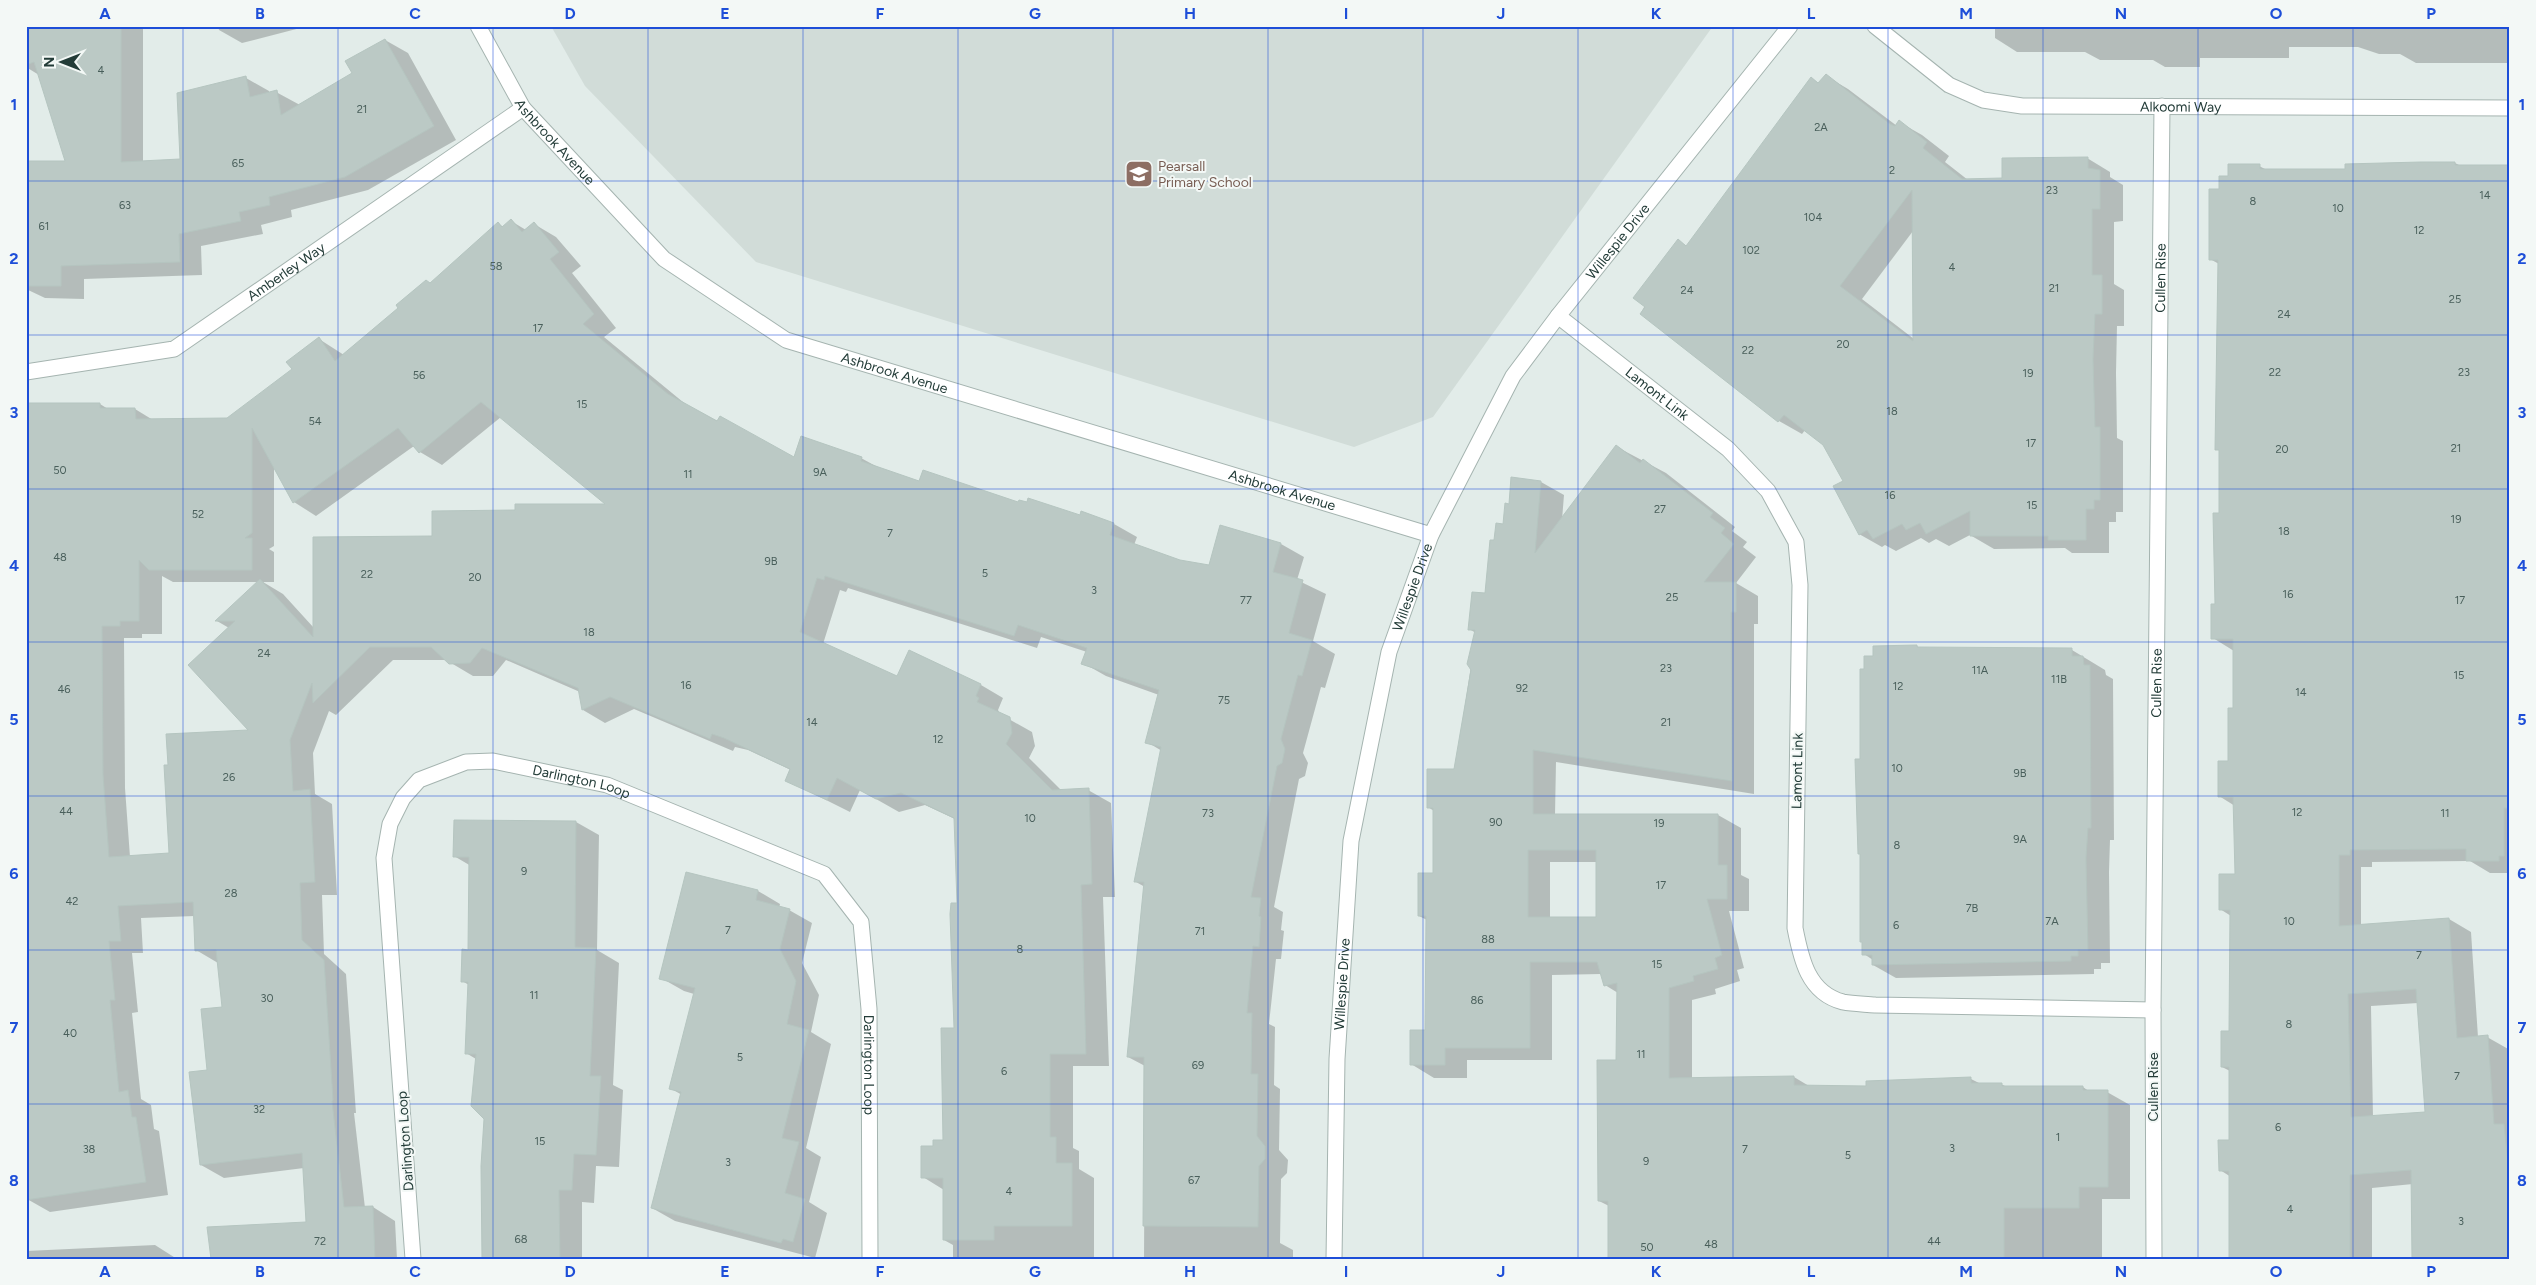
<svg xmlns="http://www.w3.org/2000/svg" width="2536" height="1285" viewBox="0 0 2536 1285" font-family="Figtree,sans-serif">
  <rect width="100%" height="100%" fill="#e2ece9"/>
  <path fill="#d1dcd8" d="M551 26H1713L1433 417 1354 447 756 262 585 86Z"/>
  <path fill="#0003" fill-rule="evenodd" d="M26 26H143V162L182 160 246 78 269 91V93L276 92 300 105 354 74 385 40 408 53 456 140 368 190 291 210 292 217 261 225 263 234 201 246 202 275 84 279V299L45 298 26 289V162H67L39 75 26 67Z
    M218 26H308L242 43 219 30Z
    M1950 26H2510V63H2416L2400 54H2379L2358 47H2289V58H2200V67H2165L2153 60H2100L2085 52H2017L1995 38V28H1954Z
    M1826 76 1848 89 1897 126 1899 122 1922 135 1949 156 1945 162 1968 180 2004 179 2087 158 2110 172V177L2123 185V221L2114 222V284L2124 290V326H2117L2116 373 2117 438 2123 441V512H2116V522H2109V553H2072L2065 548 1994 549 1970 535 1949 546 1936 539 1929 543 1921 538 1896 551 1885 545 1882 547 1859 534 1844 481 1824 444 1805 430 1802 434 1779 421 1641 313 1678 241 1687 246 1812 79 1819 83ZM1913 231 1914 339 1862 299Z
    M2421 163H2455L2461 166H2510V873H2490L2470 861 2372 862V867H2361V925L2449 919 2471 932 2478 1037H2487L2510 1050V1259L2413 1184 2372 1188V1259H2230L2231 1177 2220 1170 2230 1141V1071L2222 1067 2231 1033V916L2220 909 2236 876 2235 806 2219 796 2229 762 2234 710V651L2213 638 2220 514V451L2217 449 2219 264 2210 259 2220 190 2229 177 2259 166 2267 170H2346ZM2418 1003 2426 1113 2373 1117 2371 1006Z
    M511 221 526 230 534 224 556 237 581 266 572 273 616 328 604 337 689 407 795 459 861 458 883 470 920 483 1080 517 1082 513 1114 524 1137 537 1134 545 1180 561 1210 567 1221 527 1281 544 1304 557 1297 580 1326 594 1313 641 1335 654 1325 688 1321 687 1303 753 1308 763 1305 776 1299 779 1274 907 1283 912 1281 930 1284 931 1281 959H1276L1269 1024 1275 1027 1274 1085 1280 1089 1279 1150 1288 1160 1287 1173 1281 1179 1280 1243 1293 1250V1259H1144L1145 1066 1128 1057 1145 887 1136 882 1162 751 1147 742 1159 695 1106 676 1083 663 1087 652 1041 637 1037 648 848 588 846 592 840 590 823 644 898 678 910 651 981 685 1003 698 998 710 1000 714 1032 732 1035 746 1029 758 1062 791 1088 790 1111 803 1115 897H1103L1109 1066H1073V1148L1079 1151V1169L1094 1178V1259H953V1245L944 1240V1190L923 1177 934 1147 945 1141 955 1029 958 904 955 819 925 805 899 812 860 790 850 812 786 780 791 770 748 750 735 747 733 751 634 709 605 723 583 710 580 692 506 660 493 676H473L446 660H393L336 715 329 711 313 753 315 794 332 804 337 895H322L324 954 346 974 356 1113H354L365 1208 373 1207 395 1221 397 1259H212L307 1223 304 1168 224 1178 201 1165 209 1071 223 1008 218 963 196 950 195 916 141 918 143 953H132L138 1012 132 1013 141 1099 151 1105 154 1129 159 1131 168 1195 50 1212 27 1199 100 404 108 409H135L153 420 227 419 293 370 319 339 344 355 431 284 498 224 504 227ZM501 417 609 505 517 511 433 538 314 628 283 594 263 582H274V552L269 549 274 546V466L294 502 316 516 414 446 420 452 442 465ZM162 576 173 582H258L217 621 229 628 250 731 169 766 171 854 130 857 125 788 124 638H142V634H162Z
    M1617 447 1666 473 1735 527 1732 531 1747 542 1743 547 1756 557 1736 583 1758 596V624H1754V794L1556 762 1555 815H1718L1741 828V875L1749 879V911H1729L1744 968 1737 970 1740 981 1715 989 1716 994 1692 1000V1079L1794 1077 1809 1086 1867 1087V1082L1971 1079 1981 1084H2001L2007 1087H2083L2090 1092H2107L2130 1105V1199H2102V1259H1610L1609 1206 1599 1201 1617 1061 1618 993 1605 985 1601 974 1552 975V1060H1467V1078H1434L1411 1064 1426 1032 1427 920 1419 916 1434 875V811L1428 807 1455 770 1476 633 1469 629 1486 595 1496 542 1504 525 1510 505 1541 482 1564 495 1562 520ZM1550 862H1597V918H1550Z
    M1917 646 1921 649 2072 650 2105 670 2106 675 2113 679 2114 840H2110L2109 872 2110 963H2101V969H2094V974L1896 978 1873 965V960L1864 954V943L1861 941V760L1865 670 1874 657Z
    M576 822 599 835 597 950 619 963 613 1085 623 1090 619 1167 596 1166 594 1203 582 1202V1259H483L485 1118 476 1059 466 1053 469 985 462 981 469 951 471 866 454 856Z
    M758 891 780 904 779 908 789 910 812 923 802 963 819 995 811 1032 831 1044 806 1148 821 1157 809 1202 827 1213 815 1258 675 1221 652 1208 682 1095 670 1088 694 994 684 991 661 978Z
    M155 1245 177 1259H26V1251Z"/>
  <path fill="#bbc9c5" stroke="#b5c5c0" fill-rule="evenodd" d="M26 26H121V162L180 159 177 93 246 76 250 97 277 90 281 115 352 73 345 61 385 39 434 126 345 177 269 197 270 205 239 212 241 221 179 234 180 262 61 266V286H26V161H65L34 62 26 65Z
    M1826 74 1890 124 1895 126 1899 120 1927 142 1923 148 1962 179 2002 178V158L2088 157V168L2100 170V209H2092V275H2102V314H2095L2093 359 2095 427H2100V500H2094V509H2086V540H2048V536H1970V511L1926 534 1920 523 1906 530 1902 524 1873 539 1867 530 1859 535 1833 486 1843 481 1823 445 1784 415 1778 422 1640 314 1645 307 1633 298 1678 239 1686 246 1811 77 1818 83ZM1912 190 1913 341 1840 286Z
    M2421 162H2455V165H2510V808H2504V856H2499V861H2466V849L2350 850V855H2339V926L2449 918 2457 1038 2488 1035 2494 1124H2504L2510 1182V1259H2412L2411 1170 2350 1175V1259H2229V1171H2219L2218 1140H2229V1067H2221V1031H2229L2230 910H2219V874H2235L2233 797H2218V761H2228V708H2233V639H2211V604H2215L2213 513H2219V450H2215L2218 260H2209V189H2219V176H2228V164H2260V169H2345V164ZM2416 989 2425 1112 2351 1117 2348 994Z
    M511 219 522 232 534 222 559 252 550 259 594 314 583 324 668 394 717 421 720 416 794 457 801 436 862 457 861 461 919 481 923 470 1018 502 1019 500 1027 502 1028 498 1080 515 1081 511 1114 523 1110 535 1180 560 1209 565 1220 525 1281 543 1273 572 1303 580 1289 633 1312 640 1302 676 1298 675 1281 739 1285 749 1282 763 1277 766 1251 897 1261 898 1259 916 1261 917 1259 947 1253 946 1247 1013H1252L1251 1074H1258L1257 1136 1265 1146V1159L1259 1166 1258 1227 1143 1226 1144 1057H1127L1144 882H1134L1161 747 1145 743 1159 690 1081 664 1087 648 1018 625 1014 636 825 576 824 580 817 578 800 632 897 676 909 650 981 684 976 696 979 698 977 702 1010 717 1012 733 1006 744 1052 790 1089 788 1092 884 1081 885 1086 1054H1050V1137H1056V1163H1072V1226H994V1240H943V1178H921V1146H933V1140H943L941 1028H954L950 914 951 903H957L954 818 901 793 876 799 837 778 827 800 785 781 790 769 724 738 712 734 710 739 610 697 582 710 578 688 482 648 470 663 449 664 431 647H370L313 703 312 683 290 740 293 791 310 789 315 882 300 883 302 940 324 960 333 1100 332 1101 344 1207 373 1206 375 1259H211L207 1227 306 1222 302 1153 200 1165 189 1072 207 1070 201 1009 222 1007 216 950 195 951 193 902 118 906 121 941H109L115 1000H110L119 1092 128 1090 132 1117H136L146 1182 26 1200V403H100V408H135L136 419 227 418 292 369 286 362 319 337 335 361 398 308 396 305 426 280 430 283 498 222 502 227ZM481 402 605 504H515V510L432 511V536L313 537V637L260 579 215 621H235L188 665 248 730 166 734 168 765H164L169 853 109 857 103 774 102 626H120V621H139V560L149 570H252V538H245L252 533V428L293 503 398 428 419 453Z
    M1616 445 1640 463 1643 459 1713 513 1710 517 1725 528 1721 533 1734 544 1704 582H1736V612H1731L1732 781 1533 750V814H1718V865H1727V899H1707L1722 955 1715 958 1718 969 1693 976 1694 981 1669 988V1078L1794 1076V1085L1866 1086V1081L1971 1077V1083H2002V1086H2083V1090H2108V1187H2079V1208H2004V1259H1608V1201H1598L1597 1060H1616L1617 983 1604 986 1597 962H1530V1048H1445V1065H1410V1030H1425L1426 916H1418V873H1433V808H1427V769H1454L1471 670 1467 664 1475 630H1468L1472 592 1485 593 1490 540H1494L1496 523 1503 524 1505 503 1509 504 1511 477 1541 481 1535 553ZM1528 850H1596V917H1528Z
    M1917 645V647L2072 648V656H2083L2084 665H2090L2091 828H2088L2086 858 2088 950H2078V956H2071V961L1872 965V955H1862V942H1860V854H1858L1855 759H1860V669H1864V656H1873V646Z
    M454 820 576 821 575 947 596 948 590 1076H601L596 1155 574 1154 572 1190H559L560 1259H482L481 1166 484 1119 471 1106 476 1054H465L468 982H461L462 949 468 950 469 857H453Z
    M686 872 758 890 756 900 790 909 780 949 796 981 787 1024 809 1030 782 1138 799 1142 785 1193 805 1199 793 1242 783 1239 781 1243 651 1208 681 1092 669 1089 695 988 659 979Z"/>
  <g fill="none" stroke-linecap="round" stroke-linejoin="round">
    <defs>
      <g id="street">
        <path id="s1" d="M478 26 523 108 664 259 786 340 1431 535"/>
        <path id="s2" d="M1875 26 1949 85 1983 100 2022 106 2510 108"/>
        <path id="s3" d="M1558 316 1728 449 1768 491 1796 542 1800 585 1795 928C1801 959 1808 993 1843 1002 1853 1004 1865 1004 1875 1005L2153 1010"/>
        <path id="s4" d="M26 372 174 349 523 108"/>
        <path id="s5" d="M413 1259 384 858 390 824 403 798 419 780 466 762 493 761 607 785 824 874 861 922 869 1009 870 1259"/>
        <path id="s6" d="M1334 1259 1337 1059 1351 841 1389 652 1431 535 1513 376 1558 316 1790 26"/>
        <path id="s7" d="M2154 1259 2153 1010 2162 106"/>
      </g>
    </defs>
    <use href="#street" stroke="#a5b4b0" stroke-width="17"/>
    <use href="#street" stroke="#fff" stroke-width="15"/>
  </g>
  <path fill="none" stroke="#1d4ed8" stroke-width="1" stroke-opacity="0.55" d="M183 26V1259M338 26V1259M493 26V1259M648 26V1259M803 26V1259M958 26V1259M1113 26V1259M1268 26V1259M1423 26V1259M1578 26V1259M1733 26V1259M1888 26V1259M2043 26V1259M2198 26V1259M2353 26V1259M26 181H2510M26 335H2510M26 489H2510M26 642H2510M26 796H2510M26 950H2510M26 1104H2510"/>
  <defs>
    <symbol id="school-square" viewBox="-11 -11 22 22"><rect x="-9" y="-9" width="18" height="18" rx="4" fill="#8d6e63" stroke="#f3f8f6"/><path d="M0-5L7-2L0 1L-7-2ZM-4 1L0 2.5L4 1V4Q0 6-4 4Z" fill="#fff"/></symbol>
  </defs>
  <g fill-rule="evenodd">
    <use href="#school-square" x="1123" y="158" width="32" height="32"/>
  </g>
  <g text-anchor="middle" stroke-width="4" stroke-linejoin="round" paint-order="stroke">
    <g font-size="11" fill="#495f5b">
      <text x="101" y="74">4</text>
      <text x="362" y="113">21</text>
      <text x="1821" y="131">2A</text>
      <text x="238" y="167">65</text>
      <text x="1892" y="174">2</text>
      <text x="2052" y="194">23</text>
      <text x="2485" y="199">14</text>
      <text x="2253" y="205">8</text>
      <text x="125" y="209">63</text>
      <text x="2338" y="212">10</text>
      <text x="1813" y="221">104</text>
      <text x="44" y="230">61</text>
      <text x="2419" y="234">12</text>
      <text x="1751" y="254">102</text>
      <text x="496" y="270">58</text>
      <text x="1952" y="271">4</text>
      <text x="2054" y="292">21</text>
      <text x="1687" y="294">24</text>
      <text x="2455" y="303">25</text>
      <text x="2284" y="318">24</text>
      <text x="538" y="332">17</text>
      <text x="1843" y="348">20</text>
      <text x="1748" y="354">22</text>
      <text x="2275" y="376">22</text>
      <text x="2464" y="376">23</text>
      <text x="2028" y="377">19</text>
      <text x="419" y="379">56</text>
      <text x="582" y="408">15</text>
      <text x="1892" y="415">18</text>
      <text x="315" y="425">54</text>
      <text x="2031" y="447">17</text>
      <text x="2456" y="452">21</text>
      <text x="2282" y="453">20</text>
      <text x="60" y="474">50</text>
      <text x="820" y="476">9A</text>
      <text x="688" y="478">11</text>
      <text x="1890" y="499">16</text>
      <text x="2032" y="509">15</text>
      <text x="1660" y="513">27</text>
      <text x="198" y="518">52</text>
      <text x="2456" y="523">19</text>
      <text x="2284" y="535">18</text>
      <text x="890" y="537">7</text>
      <text x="60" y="561">48</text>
      <text x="771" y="565">9B</text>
      <text x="985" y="577">5</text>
      <text x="367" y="578">22</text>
      <text x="475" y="581">20</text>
      <text x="1094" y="594">3</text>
      <text x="2288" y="598">16</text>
      <text x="1672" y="601">25</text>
      <text x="1246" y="604">77</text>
      <text x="2460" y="604">17</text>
      <text x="589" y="636">18</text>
      <text x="264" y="657">24</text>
      <text x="1666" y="672">23</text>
      <text x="1980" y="674">11A</text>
      <text x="2459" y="679">15</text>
      <text x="2059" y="683">11B</text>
      <text x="686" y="689">16</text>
      <text x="1898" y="690">12</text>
      <text x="1522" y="692">92</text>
      <text x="64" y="693">46</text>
      <text x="2301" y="696">14</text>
      <text x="1224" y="704">75</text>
      <text x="812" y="726">14</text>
      <text x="1666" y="726">21</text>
      <text x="938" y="743">12</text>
      <text x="1897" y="772">10</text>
      <text x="2020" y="777">9B</text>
      <text x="229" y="781">26</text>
      <text x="66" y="815">44</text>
      <text x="2297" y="816">12</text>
      <text x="1208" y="817">73</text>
      <text x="2445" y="817">11</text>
      <text x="1030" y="822">10</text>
      <text x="1496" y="826">90</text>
      <text x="1659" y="827">19</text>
      <text x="2020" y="843">9A</text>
      <text x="1897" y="849">8</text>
      <text x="524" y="875">9</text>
      <text x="1661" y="889">17</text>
      <text x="231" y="897">28</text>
      <text x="72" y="905">42</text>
      <text x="1972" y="912">7B</text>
      <text x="2052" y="925">7A</text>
      <text x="2289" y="925">10</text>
      <text x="1896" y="929">6</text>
      <text x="728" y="934">7</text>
      <text x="1200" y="935">71</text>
      <text x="1488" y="943">88</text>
      <text x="1020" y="953">8</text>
      <text x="2419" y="959">7</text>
      <text x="1657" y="968">15</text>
      <text x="534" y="999">11</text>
      <text x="267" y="1002">30</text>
      <text x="1477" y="1004">86</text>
      <text x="2289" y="1028">8</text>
      <text x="70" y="1037">40</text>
      <text x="1641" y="1058">11</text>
      <text x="740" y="1061">5</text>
      <text x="1198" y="1069">69</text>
      <text x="1004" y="1075">6</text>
      <text x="2457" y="1080">7</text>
      <text x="259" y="1113">32</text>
      <text x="2278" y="1131">6</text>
      <text x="2058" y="1141">1</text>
      <text x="540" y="1145">15</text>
      <text x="1952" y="1152">3</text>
      <text x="89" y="1153">38</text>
      <text x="1745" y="1153">7</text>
      <text x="1848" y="1159">5</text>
      <text x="1646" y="1165">9</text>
      <text x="728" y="1166">3</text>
      <text x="1194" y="1184">67</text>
      <text x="1009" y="1195">4</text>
      <text x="2290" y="1213">4</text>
      <text x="2461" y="1225">3</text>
      <text x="521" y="1243">68</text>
      <text x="320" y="1245">72</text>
      <text x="1934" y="1245">44</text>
      <text x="1711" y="1248">48</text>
      <text x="1647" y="1251">50</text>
    </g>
    <g font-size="14" fill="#233c38" stroke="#f3f8f6">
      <text dy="5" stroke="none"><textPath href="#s2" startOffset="330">Alkoomi Way</textPath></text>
      <text dy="5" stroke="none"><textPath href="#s1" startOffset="140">Ashbrook Avenue</textPath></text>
      <text dy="5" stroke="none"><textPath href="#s6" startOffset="1085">Willespie Drive</textPath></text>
      <text dy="5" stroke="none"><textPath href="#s4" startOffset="286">Amberley Way</textPath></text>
      <text dy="5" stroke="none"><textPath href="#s7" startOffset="981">Cullen Rise</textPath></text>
      <text dy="5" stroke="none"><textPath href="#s1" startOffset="560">Ashbrook Avenue</textPath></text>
      <text dy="5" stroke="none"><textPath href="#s3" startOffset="126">Lamont Link</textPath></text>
      <text dy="5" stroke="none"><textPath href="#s1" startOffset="965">Ashbrook Avenue</textPath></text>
      <text dy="5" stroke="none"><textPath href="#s6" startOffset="680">Willespie Drive</textPath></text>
      <text dy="5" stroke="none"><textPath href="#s7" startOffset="576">Cullen Rise</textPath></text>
      <text transform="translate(1797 771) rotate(-89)" y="5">Lamont Link</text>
      <text dy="5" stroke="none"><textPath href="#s5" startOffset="658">Darlington Loop</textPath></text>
      <text dy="5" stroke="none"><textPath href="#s6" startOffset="275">Willespie Drive</textPath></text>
      <text dy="5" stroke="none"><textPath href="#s5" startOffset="1122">Darlington Loop</textPath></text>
      <text transform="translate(2153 1087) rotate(-90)" y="5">Cullen Rise</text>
      <text transform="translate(405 1141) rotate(-94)" y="5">Darlington Loop</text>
    </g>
    <g font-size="14" fill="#785e54" stroke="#f3f8f6" text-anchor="start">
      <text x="1158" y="171">Pearsall<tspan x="1158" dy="16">Primary School</tspan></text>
    </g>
  </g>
  <rect width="2536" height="1285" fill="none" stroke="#f3f8f6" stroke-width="55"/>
  <g transform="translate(62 62) rotate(270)" stroke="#f3f8f6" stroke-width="4" paint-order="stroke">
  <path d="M0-4L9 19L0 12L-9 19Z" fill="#233c38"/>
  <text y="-8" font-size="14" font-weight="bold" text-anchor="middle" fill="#233c38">N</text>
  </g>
  <rect x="28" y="28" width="2480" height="1230" fill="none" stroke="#1d4ed8" stroke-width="2"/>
  <g font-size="16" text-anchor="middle" font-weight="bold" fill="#1d4ed8">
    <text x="105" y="19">A</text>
    <text x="260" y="19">B</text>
    <text x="415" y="19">C</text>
    <text x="570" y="19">D</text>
    <text x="725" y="19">E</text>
    <text x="880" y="19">F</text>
    <text x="1035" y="19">G</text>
    <text x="1190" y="19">H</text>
    <text x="1346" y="19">I</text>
    <text x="1501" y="19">J</text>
    <text x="1656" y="19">K</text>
    <text x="1811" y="19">L</text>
    <text x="1966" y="19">M</text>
    <text x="2121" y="19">N</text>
    <text x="2276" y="19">O</text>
    <text x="2431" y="19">P</text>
    <text x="14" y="110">1</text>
    <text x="2522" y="110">1</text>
    <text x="14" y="264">2</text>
    <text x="2522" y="264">2</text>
    <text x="14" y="418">3</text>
    <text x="2522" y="418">3</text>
    <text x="14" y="571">4</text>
    <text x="2522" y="571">4</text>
    <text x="14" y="725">5</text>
    <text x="2522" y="725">5</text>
    <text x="14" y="879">6</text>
    <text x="2522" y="879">6</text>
    <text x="14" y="1033">7</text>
    <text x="2522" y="1033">7</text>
    <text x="14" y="1186">8</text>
    <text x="2522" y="1186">8</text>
    <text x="105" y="1277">A</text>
    <text x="260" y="1277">B</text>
    <text x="415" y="1277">C</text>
    <text x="570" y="1277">D</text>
    <text x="725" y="1277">E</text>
    <text x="880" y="1277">F</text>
    <text x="1035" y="1277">G</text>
    <text x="1190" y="1277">H</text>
    <text x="1346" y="1277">I</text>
    <text x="1501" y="1277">J</text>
    <text x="1656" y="1277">K</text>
    <text x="1811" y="1277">L</text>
    <text x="1966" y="1277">M</text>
    <text x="2121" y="1277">N</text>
    <text x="2276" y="1277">O</text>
    <text x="2431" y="1277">P</text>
  </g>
</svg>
